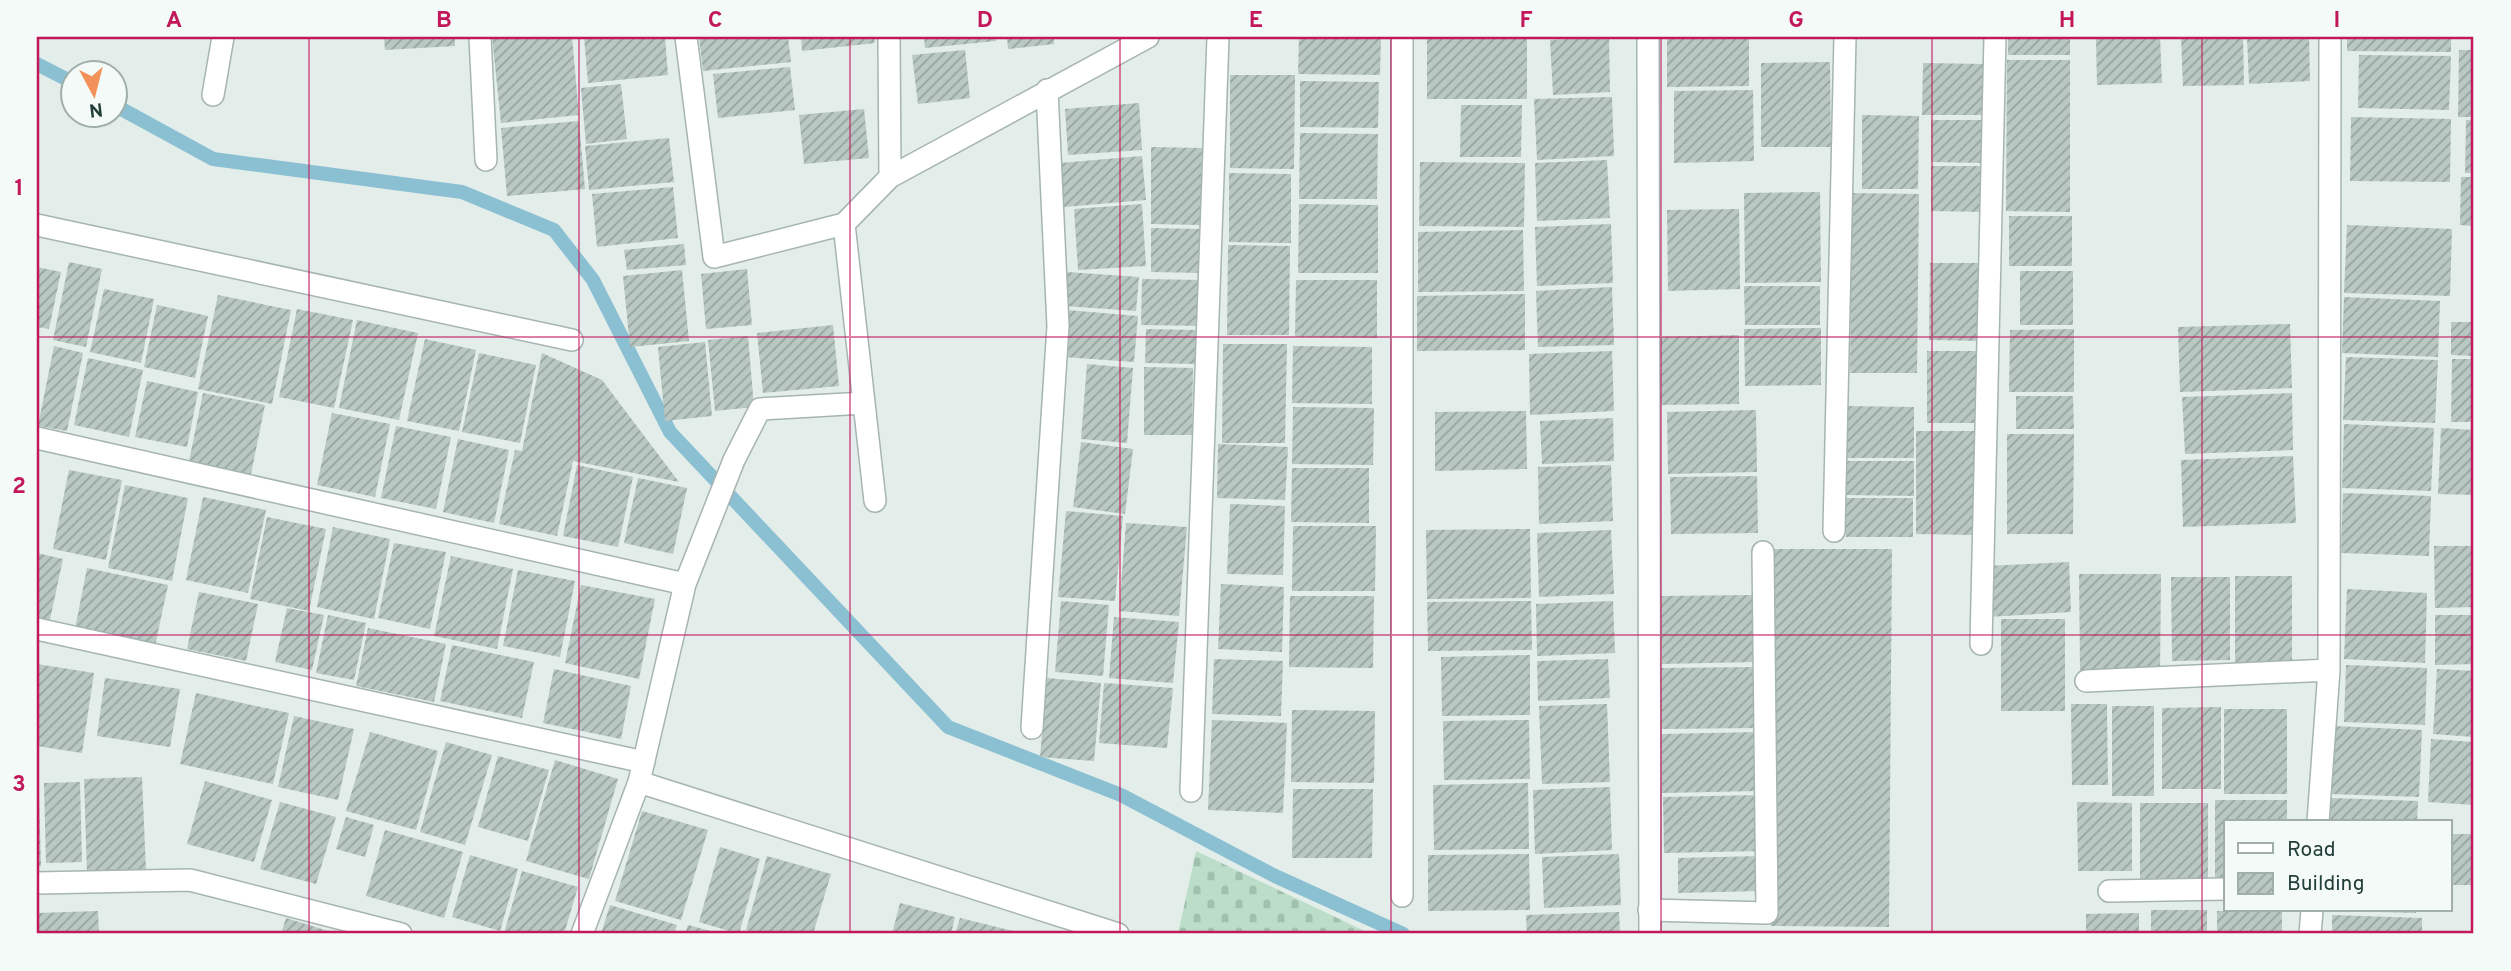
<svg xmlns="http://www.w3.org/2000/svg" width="2511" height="971" viewBox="0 0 2511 971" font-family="Overpass,sans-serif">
  <defs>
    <pattern id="cemetery-stones" width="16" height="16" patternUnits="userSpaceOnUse" patternTransform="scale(1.75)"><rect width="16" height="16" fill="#bcdec9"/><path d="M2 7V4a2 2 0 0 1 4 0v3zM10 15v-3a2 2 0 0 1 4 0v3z" fill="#a1c0ad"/></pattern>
    <pattern id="building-hatch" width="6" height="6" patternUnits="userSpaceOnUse" patternTransform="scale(1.75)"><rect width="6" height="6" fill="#b9c8c3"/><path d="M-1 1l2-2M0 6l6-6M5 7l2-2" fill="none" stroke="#96a49f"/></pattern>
  </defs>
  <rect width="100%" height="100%" fill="#e3edea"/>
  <path fill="url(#cemetery-stones)" d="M1196 851 1371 934H1178Z"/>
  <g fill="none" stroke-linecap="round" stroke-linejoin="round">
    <path stroke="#8bc0d3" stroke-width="14" d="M37 64 74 83
      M116 106 213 159 462 192 554 230 593 280 670 432 948 727 1121 795 1275 876 1403 934"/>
  </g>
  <path fill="url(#building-hatch)" d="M384 37H455V46L385 50Z
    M492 37H572L579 115 501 123Z
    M584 37H665L668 75 588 83Z
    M699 37H788L791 62 703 71Z
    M801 37H874L875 43 802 51Z
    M924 37H996V41L925 48Z
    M1007 37H1054V44L1008 49Z
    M1299 37H1381L1380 75 1298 74Z
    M1427 37H1527V99H1427Z
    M1609 37 1610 92 1553 95 1550 40Z
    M1667 37H1749V86L1667 87Z
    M2008 37H2070V55H2008Z
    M2096 37H2160L2162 83 2097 85Z
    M2181 37H2243L2244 85 2183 86Z
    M2247 37H2309L2310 81 2249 84Z
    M2347 37H2451V52L2347 51Z
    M965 50 970 98 918 104 912 55Z
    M2459 50H2474V117H2458Z
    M2359 55 2451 56 2449 110 2358 108Z
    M2007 60H2070V212L2006 211Z
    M1830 62 1831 147H1761V63Z
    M1923 63 1987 64V115H1922Z
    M790 67 795 110 718 118 713 74Z
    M1230 75H1295L1294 169 1230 168Z
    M1300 81 1379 82 1378 128 1300 127Z
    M621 84 627 139 586 144 581 88Z
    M1753 90 1754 161 1674 163V91Z
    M1612 97 1614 156 1537 160 1534 99Z
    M1139 103 1142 150 1068 155 1065 109Z
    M1461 105H1522L1521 157H1460Z
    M864 109 869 158 804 164 799 115Z
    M1862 115 1919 116 1918 189H1862Z
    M2351 117 2451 119 2450 182 2350 181Z
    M1931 120H1984L1983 163 1931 162Z
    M2466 120H2474V173H2465Z
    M579 121 585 189 507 196 501 128Z
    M1300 133 1378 134 1377 199H1299Z
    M669 138 674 182 589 190 585 146Z
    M1151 147 1202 148 1200 225 1151 224Z
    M1142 156 1146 200 1064 207 1060 163Z
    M1607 160 1610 218 1537 221 1535 163Z
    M1420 162 1525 163 1524 227 1419 226Z
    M1931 166H1984V212L1931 211Z
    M1229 173 1291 174V243L1229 242Z
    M2461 177H2474V226L2460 225Z
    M673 187 678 238 597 247 592 194Z
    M1820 192 1821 282 1745 283 1744 193Z
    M1852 193 1919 194 1917 373H1850Z
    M1142 204 1146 266 1078 270 1074 209Z
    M1299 204 1378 205V273H1298Z
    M1739 209 1740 289 1668 291 1667 210Z
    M2009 216H2072V266H2009Z
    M1611 224 1613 283 1537 286 1535 227Z
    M2347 225 2452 229 2450 296 2344 293Z
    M1151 228 1201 229 1200 273 1151 272Z
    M1523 230 1524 291 1418 292V232Z
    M684 244 686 265 627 270 624 250Z
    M1228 245 1290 246 1289 335H1227Z
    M69 262 102 269 86 347 53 340Z
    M1930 263H1984V341L1929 340Z
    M37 267 61 272 49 329 37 327Z
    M747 269 752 325 706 329 701 274Z
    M682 270 689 341 630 347 623 276Z
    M2020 271H2073V325H2020Z
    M1067 272 1139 277 1136 311 1064 306Z
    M1142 279 1201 280V326L1141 325Z
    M1296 280H1377V338L1295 337Z
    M1744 286H1820V325H1745Z
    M1612 287 1614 345 1538 347 1536 291Z
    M104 289 154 299 141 363 90 352Z
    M1525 294V350L1417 351V296Z
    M218 295 291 310 272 404 198 389Z
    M2344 297 2440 301 2438 357 2342 353Z
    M157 305 208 316 195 378 144 367Z
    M297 309 353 320 334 408 279 397Z
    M1067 310 1138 316 1134 362 1064 357Z
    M357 320 418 333 399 420 339 408Z
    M2451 322H2474V356L2451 355Z
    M2290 324 2292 388 2180 392 2178 327Z
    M833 325 839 386 763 393 757 333Z
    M1821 328V385L1745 386 1744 329Z
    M1146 329 1198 330V364L1145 363Z
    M2074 329V392H2009L2010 330Z
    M1739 335V404L1661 405V337Z
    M748 336 754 407 715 411 708 340Z
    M425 339 476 350 459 431 407 421Z
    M705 342 712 416 665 421 658 347Z
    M1223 344H1287L1285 443H1222Z
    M54 346 83 353 67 431 38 426Z
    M1293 346 1372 347V404L1292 403Z
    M1612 351 1614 411 1530 415 1529 354Z
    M1927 351H1977V423H1927Z
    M479 353 536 365 520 443 462 432Z
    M542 353 602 380 679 482 573 461 557 536 499 524 515 450 522 451Z
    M2346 357 2438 360 2435 423 2343 420Z
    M88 358 143 370 129 437 74 425Z
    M2452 359H2474V422H2451Z
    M1087 364 1133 368 1127 443 1081 439Z
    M1144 367 1193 368 1192 435H1144Z
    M147 381 198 392 187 447 135 437Z
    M203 393 265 405 250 479 188 466Z
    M2292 393 2293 450 2185 454 2182 397Z
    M2016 396H2073L2074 429H2016Z
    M1846 406 1914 407V458H1846Z
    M1293 407 1374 408 1373 465 1292 464Z
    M1756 410 1757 472 1668 474 1667 412Z
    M1526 411 1527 469 1435 471V412Z
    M332 413 390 424 375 497 317 485Z
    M1613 418 1614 461 1542 464 1540 421Z
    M2344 424 2434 428 2431 491 2342 488Z
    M396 426 451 437 436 509 381 498Z
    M2441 428 2474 430V495L2438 494Z
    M1916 431H1974V535L1916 534Z
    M2007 434H2074L2073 534H2007Z
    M458 439 509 450 494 523 443 512Z
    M1081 442 1133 449 1125 514 1073 507Z
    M1218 444 1288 447 1285 500 1217 498Z
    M2293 456 2296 523 2183 527 2181 460Z
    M1846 461H1914V496L1846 495Z
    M577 465 633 477 618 547 563 536Z
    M1611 465 1613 521 1539 524 1538 467Z
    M1292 468H1369V523L1291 522Z
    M69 470 122 480 106 560 53 549Z
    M1757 476 1758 533 1671 534 1670 477Z
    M638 478 687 488 673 554 624 543Z
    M125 485 188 498 172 581 108 568Z
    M2343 493 2431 496 2429 556 2341 553Z
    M203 497 266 510 248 593 186 580Z
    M1845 498H1913V537H1846Z
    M1230 504 1285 506 1283 575 1227 574Z
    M1066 511 1123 516 1115 601 1058 597Z
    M267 517 326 529 309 611 250 599Z
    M1126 523 1187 527 1179 616 1119 611Z
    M1293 526H1376L1375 591H1292Z
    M333 527 390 539 374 619 317 607Z
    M1530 529 1531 598 1427 599 1426 530Z
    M1611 530 1614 594 1539 597 1537 533Z
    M394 543 446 552 430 629 378 618Z
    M2434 546H2474V607L2435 608Z
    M1774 549H1892L1889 927 1771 926Z
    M37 553 63 559 49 624 37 622Z
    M451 556 513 569 497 649 434 636Z
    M2069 562 2071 612 1988 617 1985 566Z
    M87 568 168 585 155 646 75 629Z
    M518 570 575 581 560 657 503 646Z
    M2079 574H2161L2160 671 2080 670Z
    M2235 576H2292V662H2235Z
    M2171 577H2230V660L2172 661Z
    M1221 584 1284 587 1282 652 1218 649Z
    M581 585 655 599 639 679 565 663Z
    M2347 589 2427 593 2425 663 2344 659Z
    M199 592 258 604 246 661 187 649Z
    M1754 595 1756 662 1662 664 1660 596Z
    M1290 596H1374L1373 668 1289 667Z
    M1061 601 1109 605 1103 676 1055 672Z
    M1531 601 1532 650 1428 651 1427 602Z
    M1613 601 1615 653 1537 656 1536 604Z
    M287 608 324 615 312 670 275 662Z
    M328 615 366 623 354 680 316 673Z
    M2435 615H2474V664L2435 665Z
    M1114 617 1179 622 1173 683 1109 678Z
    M2001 619H2065V711H2001Z
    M368 628 446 644 434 702 356 686Z
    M452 645 534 662 522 718 440 701Z
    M1530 655V715L1442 716 1441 657Z
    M1214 659 1283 661 1281 716 1212 714Z
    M1608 659 1610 698 1538 701 1537 661Z
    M37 664 94 673 82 753 37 746Z
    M2346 665 2427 668 2425 725 2344 722Z
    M1756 667 1757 728 1661 729V668Z
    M554 669 631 686 621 739 543 723Z
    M2437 669 2474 671V737L2433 734Z
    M105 678 180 689 170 747 97 736Z
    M1047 678 1101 683 1094 761 1040 757Z
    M1104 683 1173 688 1167 748 1099 743Z
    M196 693 289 713 273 784 180 764Z
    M1607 704 1610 782 1542 784 1539 706Z
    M2071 704H2107L2108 785H2072Z
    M2112 706H2154V796H2112Z
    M2221 707V789H2162V708Z
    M2224 709H2287V794H2224Z
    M1292 710 1375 711 1374 783 1291 782Z
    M294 716 354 729 338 800 278 787Z
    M1212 720 1287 723 1283 813 1208 810Z
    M1529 720 1530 779 1444 780 1443 721Z
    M2333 726 2422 730 2419 797 2330 794Z
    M370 732 438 751 416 830 346 811Z
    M1757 732 1758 791 1662 793 1661 734Z
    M2431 739 2474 742V805L2428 802Z
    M446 742 492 755 465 845 420 832Z
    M498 756 549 770 528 841 478 827Z
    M555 760 618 779 589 879 526 861Z
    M142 777 146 871 87 873 84 779Z
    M205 781 272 800 254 862 187 844Z
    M80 782 82 862 46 863 44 783Z
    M1528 783 1529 849 1434 850 1433 785Z
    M1610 787 1612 850 1535 854 1533 790Z
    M1293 789H1373L1372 858H1292Z
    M37 793H39L41 866 37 867Z
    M1759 795 1760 851 1664 853 1663 797Z
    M2331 798 2418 801 2417 822H2330Z
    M2215 800H2287V822H2226V880H2215Z
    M280 802 336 817 316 884 260 869Z
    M2077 802 2132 803V871H2078Z
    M2140 803H2208V880L2140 881Z
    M642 811 708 830 681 920 615 901Z
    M346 817 374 825 365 857 336 849Z
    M385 830 463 852 444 918 366 896Z
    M2450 834H2474V885H2450Z
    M720 847 760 859 739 934 699 922Z
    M1529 854 1530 910 1428 911V855Z
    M1619 854 1621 905 1544 908 1542 857Z
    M470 855 518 869 500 931 452 917Z
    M767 856 831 874 813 934H760L746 930Z
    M1760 856 1761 891 1678 893V858Z
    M522 871 578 887 564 934 504 933Z
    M900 903 955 917 951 934H892Z
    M610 905 677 925 674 934H601Z
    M2151 910H2207V934H2151Z
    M2378 910H2416V913L2378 912Z
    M98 911 99 934H37V913Z
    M2217 911H2282V934H2217Z
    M1619 912 1620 934H1527L1526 915Z
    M2139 913V934H2086V914Z
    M2332 915 2422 918V934H2332Z
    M286 918 338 934H281Z
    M960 918 1021 933 1020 934H955Z
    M688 925 718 933V934H685Z"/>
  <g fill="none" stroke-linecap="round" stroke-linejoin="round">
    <defs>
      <path id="service" d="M1649 910 1767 913 1763 552"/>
      <path id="minor" d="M480 37 486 160
        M686 37 714 257 844 224 890 177 1148 37
        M889 37 890 177
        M1648 37 1650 934
        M213 95 223 37
        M844 224 875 501
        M37 225 572 340
        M37 438 685 584 639 782 582 934
        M1834 531 1845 37
        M685 584 734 460 760 409 864 403
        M37 629 644 762
        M1981 644 1995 37
        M2086 681 2329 670
        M1032 728 1058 326 1047 90
        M639 782 1118 934
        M1191 791 1218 37
        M2318 822 2329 670 2330 37
        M37 883 190 880 401 934
        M2109 891 2226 889
        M1402 896V37
        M2310 934 2312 910"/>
    </defs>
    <use href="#service" stroke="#a6b5b2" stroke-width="24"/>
    <use href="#minor" stroke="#a6b5b2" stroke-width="24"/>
    <use href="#service" stroke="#fff" stroke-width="21"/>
    <use href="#minor" stroke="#fff" stroke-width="21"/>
  </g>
  <path fill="none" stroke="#c2185b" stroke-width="2" stroke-opacity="0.55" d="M309 37V934M579 37V934M850 37V934M1120 37V934M1391 37V934M1661 37V934M1932 37V934M2202 37V934M37 337H2474M37 635H2474"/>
  <rect width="2511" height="971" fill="none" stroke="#f4faf7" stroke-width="77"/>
  <rect x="2224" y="820" width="228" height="91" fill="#f4faf7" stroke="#a0afab" stroke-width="2"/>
  <rect x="2238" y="843" width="35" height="10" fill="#ffffff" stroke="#a0afab" stroke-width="2"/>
  <text x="2287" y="856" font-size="21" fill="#233f3a">Road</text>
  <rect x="2238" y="873" width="35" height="21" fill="url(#building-hatch)" stroke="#a0afab" stroke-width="2"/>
  <text x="2287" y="890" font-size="21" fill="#233f3a">Building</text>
  <g transform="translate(94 94) rotate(173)"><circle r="33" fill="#f4faf7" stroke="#a0afab" stroke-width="2"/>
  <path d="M0-5L12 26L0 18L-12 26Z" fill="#f3915b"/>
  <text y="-10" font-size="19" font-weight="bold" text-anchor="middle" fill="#233f3a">N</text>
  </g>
  <rect x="38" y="38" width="2434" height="894" fill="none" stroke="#c2185b" stroke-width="2.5"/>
  <g font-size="23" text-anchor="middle" font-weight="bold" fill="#c2185b">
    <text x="174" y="27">A</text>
    <text x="444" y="27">B</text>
    <text x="715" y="27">C</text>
    <text x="985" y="27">D</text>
    <text x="1256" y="27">E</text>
    <text x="1526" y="27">F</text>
    <text x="1796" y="27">G</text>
    <text x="2067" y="27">H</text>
    <text x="2337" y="27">I</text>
    <text x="19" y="195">1</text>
    <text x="19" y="493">2</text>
    <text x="19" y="791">3</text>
  </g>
</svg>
